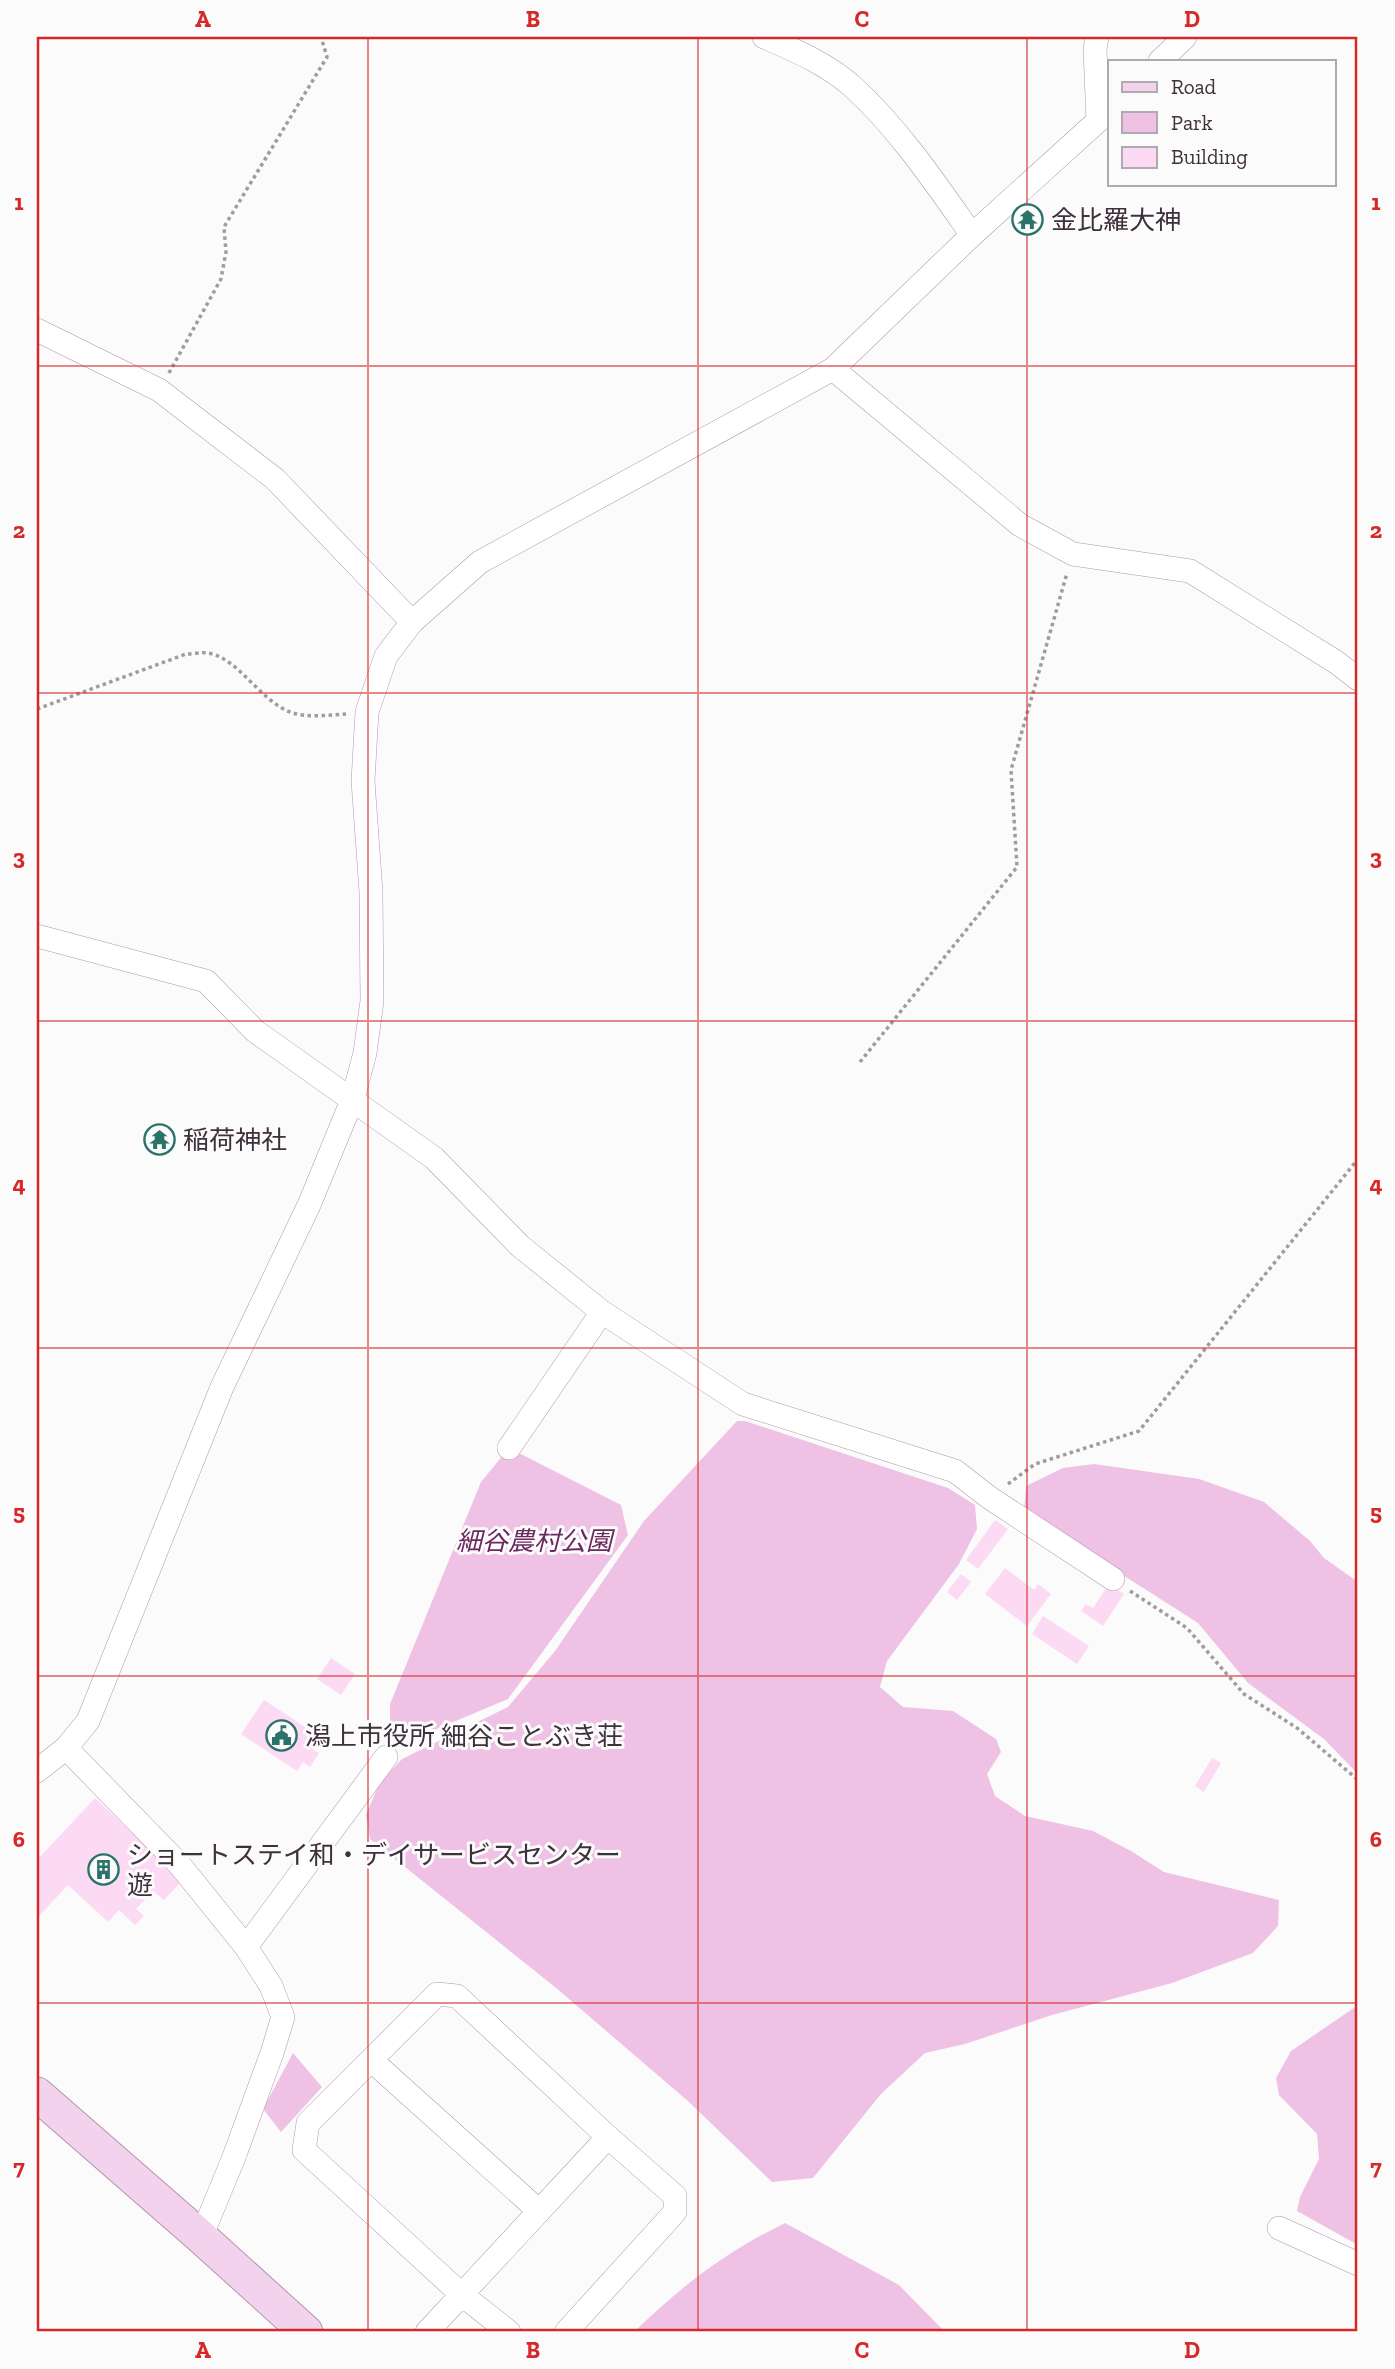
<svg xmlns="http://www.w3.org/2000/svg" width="1395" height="2369" viewBox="0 0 1395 2369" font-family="'Zilla Slab','Noto Sans JP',serif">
  <rect width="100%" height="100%" fill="#fbfbfb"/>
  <path fill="#efc1e4" d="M737 1421H745L948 1488 975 1505 977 1529 959 1564 887 1661 880 1687 903 1707 953 1711 996 1739 1001 1752 987 1774 995 1796 1025 1816 1093 1831 1131 1851 1164 1872 1279 1900 1278 1926 1253 1953 1172 1983 1052 2015 965 2044 925 2053 881 2094 813 2178 772 2182 689 2102 555 1987 370 1839 366 1815 380 1782 402 1759 508 1707 555 1651 644 1521Z
    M509 1448 621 1505 628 1535 508 1699 413 1739 390 1730V1704L481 1482Z
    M1094 1464 1199 1479 1264 1502 1310 1541 1324 1558 1358 1582V1774L1324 1739 1248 1683 1198 1623 1024 1512 1026 1486 1063 1468Z
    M1358 2005V2245L1297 2211 1300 2197 1319 2159 1317 2134 1279 2095 1276 2078 1291 2051Z
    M293 2053 322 2087 281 2132 263 2109Z
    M785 2223 899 2285 945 2332H634C681 2286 726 2252 785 2223Z"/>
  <path fill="#fcdaf3" d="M995 1520 1008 1529 978 1569 966 1560Z
    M1005 1568 1034 1590 1038 1584 1051 1594 1027 1626 985 1594Z
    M961 1574 971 1582 957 1600 947 1592Z
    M1109 1584 1124 1594 1103 1626 1081 1611 1086 1604 1093 1608Z
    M1043 1616 1089 1646 1077 1664 1032 1634Z
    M331 1658 355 1674 341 1695 317 1679Z
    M264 1700 322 1738 314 1750 319 1753 310 1767 303 1762 297 1771 241 1734Z
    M1212 1758 1221 1763 1204 1792 1195 1786Z
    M95 1798 183 1880 164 1900 153 1891 136 1909 144 1916 135 1925 119 1910 108 1922 68 1885 37 1918V1860Z"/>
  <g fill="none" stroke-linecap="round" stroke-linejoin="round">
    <defs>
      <path id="street" d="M764 37C794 50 828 64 853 87 899 129 936 184 972 235
        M1097 37 1095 49 1098 121
        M1160 61 1185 37
        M37 330 159 390 275 479 412 622
        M833 369 1020 525 1073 554 1190 571 1336 662 1358 679
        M37 936 206 981 255 1031 434 1158 520 1246 602 1312 743 1404 955 1471 990 1498 1113 1579
        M509 1448 602 1312
        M66 1748 179 1864 246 1947 271 1986 283 2017 272 2053 234 2157 201 2237
        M37 1771 66 1748 88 1721 222 1387 309 1205 353 1098 365 1053 372 1001 371 892 363 781 367 712 386 656 412 622 480 562 833 369 972 235 1110 110
        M246 1947 386 1757
        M371 2060 539 2211
        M1279 2228 1358 2264
        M427 2332 608 2137
        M509 2332 461 2294 304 2150 308 2123 437 1994 457 1996 608 2137 675 2196V2212L566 2332"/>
      <path id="secondary" d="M37 2094 201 2237 306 2332"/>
    </defs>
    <use href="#street" stroke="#b495ac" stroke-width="24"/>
    <use href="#secondary" stroke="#b495ac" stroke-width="35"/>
    <path stroke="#a19b9f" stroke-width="3.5" stroke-dasharray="3.5 3.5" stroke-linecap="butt" d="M169 373 221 279 226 252 224 227 327 57 321 37
      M37 709 186 654C193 654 201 652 208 653 239 658 261 703 293 713 309 718 330 715 347 714
      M860 1062 1017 867 1011 770 1067 573
      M1008 1484 1035 1464 1139 1431 1358 1159
      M1130 1591 1187 1628 1244 1694 1297 1728 1358 1780"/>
    <use href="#street" stroke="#fff" stroke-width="23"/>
    <use href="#secondary" stroke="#f2d2ec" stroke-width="33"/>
  </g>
  <path fill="none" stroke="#d62828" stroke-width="2" stroke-opacity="0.55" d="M368 37V2332M698 37V2332M1027 37V2332M37 366H1358M37 693H1358M37 1021H1358M37 1348H1358M37 1676H1358M37 2003H1358"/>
  <defs>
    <symbol id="temple-ring" viewBox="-11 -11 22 22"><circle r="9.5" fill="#fbfbfb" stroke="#2b726a" stroke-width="1.5"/><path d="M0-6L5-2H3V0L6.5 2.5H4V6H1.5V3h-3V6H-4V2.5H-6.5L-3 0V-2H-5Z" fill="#2b726a"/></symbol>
    <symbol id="civic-ring" viewBox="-11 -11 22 22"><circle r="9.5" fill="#fbfbfb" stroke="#2b726a" stroke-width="1.5"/><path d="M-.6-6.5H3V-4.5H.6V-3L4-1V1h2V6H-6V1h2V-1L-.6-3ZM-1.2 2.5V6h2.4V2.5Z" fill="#2b726a"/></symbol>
    <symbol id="building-ring" viewBox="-11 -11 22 22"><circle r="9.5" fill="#fbfbfb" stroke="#2b726a" stroke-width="1.5"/><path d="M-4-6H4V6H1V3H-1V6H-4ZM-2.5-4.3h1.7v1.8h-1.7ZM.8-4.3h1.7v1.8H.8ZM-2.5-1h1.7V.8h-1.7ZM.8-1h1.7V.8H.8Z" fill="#2b726a"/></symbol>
  </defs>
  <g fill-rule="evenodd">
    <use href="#temple-ring" x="1010" y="202" width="35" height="35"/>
    <use href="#temple-ring" x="142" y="1122" width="35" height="35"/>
    <use href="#civic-ring" x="264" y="1718" width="35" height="35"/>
    <use href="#building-ring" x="86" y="1852" width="35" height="35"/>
  </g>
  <g text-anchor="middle" stroke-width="6" stroke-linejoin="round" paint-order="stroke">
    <g font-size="26" fill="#3e313b" stroke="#fbfbfb" text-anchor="start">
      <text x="1051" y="229">金比羅大神</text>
      <text x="183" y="1149">稲荷神社</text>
      <text x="305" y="1745">潟上市役所 細谷ことぶき荘</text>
      <text x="127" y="1864">ショートステイ和・デイサービスセンター<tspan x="127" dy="30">遊</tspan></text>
    </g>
    <g font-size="26" font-style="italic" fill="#6b295f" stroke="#fbfbfb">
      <text x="534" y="1550">細谷農村公園</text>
    </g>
  </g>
  <rect width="1395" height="2369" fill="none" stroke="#fbfbfb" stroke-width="77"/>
  <rect x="1108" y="60" width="228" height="126" fill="#fbfbfb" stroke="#afaaae" stroke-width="2"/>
  <rect x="1122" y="82" width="35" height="10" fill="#f2d2ec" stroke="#afaaae" stroke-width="2"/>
  <text x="1171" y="94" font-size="21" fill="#3e313b">Road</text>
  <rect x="1122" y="112" width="35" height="21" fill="#efc1e4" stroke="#afaaae" stroke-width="2"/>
  <text x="1171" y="130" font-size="21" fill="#3e313b">Park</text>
  <rect x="1122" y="147" width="35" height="21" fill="#fcdaf3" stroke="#afaaae" stroke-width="2"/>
  <text x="1171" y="164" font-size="21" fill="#3e313b">Building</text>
  <rect x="38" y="38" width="1318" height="2292" fill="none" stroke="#d62828" stroke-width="2.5"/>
  <g font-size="23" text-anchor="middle" font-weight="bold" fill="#d62828">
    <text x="203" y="27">A</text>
    <text x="533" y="27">B</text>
    <text x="862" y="27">C</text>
    <text x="1192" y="27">D</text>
    <text x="19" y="210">1</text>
    <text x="1376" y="210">1</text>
    <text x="19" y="538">2</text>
    <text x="1376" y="538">2</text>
    <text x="19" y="865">3</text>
    <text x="1376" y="865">3</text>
    <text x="19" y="1192">4</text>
    <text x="1376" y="1192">4</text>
    <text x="19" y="1520">5</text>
    <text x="1376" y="1520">5</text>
    <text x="19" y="1847">6</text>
    <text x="1376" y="1847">6</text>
    <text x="19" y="2175">7</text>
    <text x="1376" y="2175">7</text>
    <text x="203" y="2358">A</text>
    <text x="533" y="2358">B</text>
    <text x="862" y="2358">C</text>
    <text x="1192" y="2358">D</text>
  </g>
</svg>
